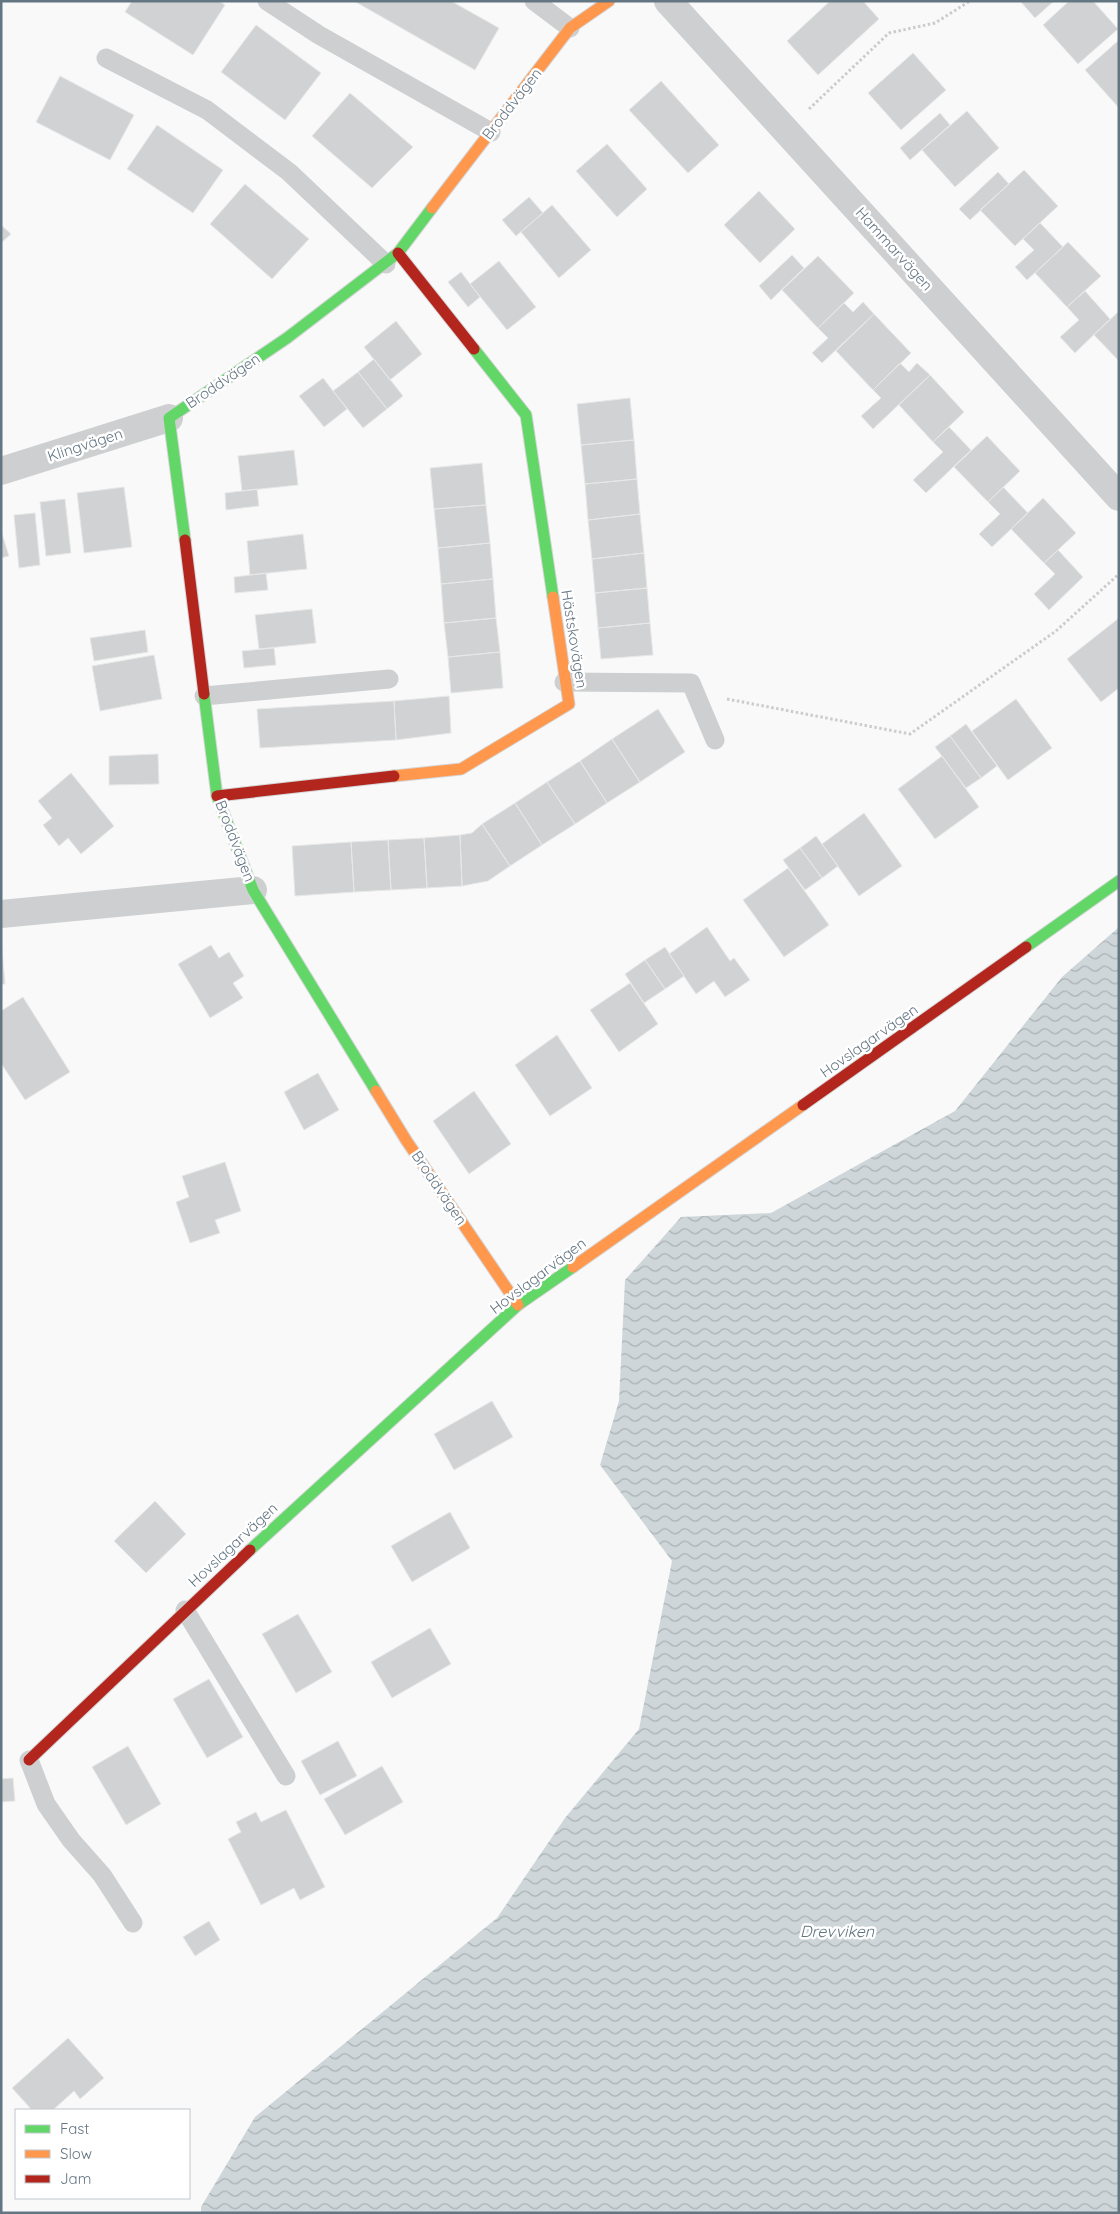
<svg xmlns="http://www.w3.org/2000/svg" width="1120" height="2214" viewBox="0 0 1120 2214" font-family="Quicksand,sans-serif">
  <defs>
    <pattern id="water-waves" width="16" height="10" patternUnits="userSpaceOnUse" patternTransform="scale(1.25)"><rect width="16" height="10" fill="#ced6d9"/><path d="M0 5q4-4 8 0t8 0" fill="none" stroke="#abb2b5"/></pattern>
  </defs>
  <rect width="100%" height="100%" fill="#f9f9f9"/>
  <path fill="url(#water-waves)" d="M1119 927V2213H201V2207L255 2117 497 1918 565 1818 639 1729 672 1561 600 1465 619 1401 625 1280 681 1217 771 1213 955 1111 1062 977Z"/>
  <path fill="#d0d2d3" stroke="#e8e8e8" d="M132 1H219L225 5 193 55 125 12Z
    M354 1H451L499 28 475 70Z
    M830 1H863L879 19 818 75 787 41Z
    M1020 1H1054L1035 18Z
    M1069 1H1093L1118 29 1078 64 1043 25Z
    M256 25 321 73 285 120 221 72Z
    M1119 40V108L1085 70Z
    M913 53 946 90 901 130 868 93Z
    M60 76 134 115 110 160 36 122Z
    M661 81 719 145 688 173 629 110Z
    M350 93 413 147 372 188 312 136Z
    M967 111 999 148 955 187 922 150Z
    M940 113 950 125 910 160 900 148Z
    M157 125 223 170 193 213 127 169Z
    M607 144 647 189 617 217 576 171Z
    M1024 170 1058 206 1015 246 980 210Z
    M998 172 1009 184 970 220 959 209Z
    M245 184 309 239 272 279 210 224Z
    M759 191 795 229 760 263 724 225Z
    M529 197 543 213 516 236 502 220Z
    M552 205 591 250 559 278 521 232Z
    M1040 223 1063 247 1027 280 1015 267 1034 250 1023 239Z
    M1 225 11 234 1 243Z
    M1068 242 1101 276 1067 307 1035 273Z
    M792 255 804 268 771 300 759 286Z
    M818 256 854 293 818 328 782 290Z
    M499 261 536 307 507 330 470 284Z
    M461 272 480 297 468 307 448 282Z
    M1085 291 1110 319 1075 353 1060 337 1079 320 1067 307Z
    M863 302 874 314 822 363 812 353 828 338 818 328 844 303 853 312Z
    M1119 311V361L1094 335Z
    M874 314 911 353 873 390 836 351Z
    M396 321 422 354 390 380 364 347Z
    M374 359 403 396 387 409 358 372Z
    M900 363 909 372 917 363 930 375 873 429 861 416 881 398 873 390Z
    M358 372 387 409 363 428 333 391Z
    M930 375 964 412 933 442 899 405Z
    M323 378 347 409 324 427 299 396Z
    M630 398 634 440 581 445 577 404Z
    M949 427 971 450 926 493 913 480 943 452 933 442Z
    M987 436 1020 471 988 502 954 467Z
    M634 440 637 479 585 484 581 445Z
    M294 450 298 485 242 491 238 456Z
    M482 463 486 505 434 509 430 468Z
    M637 479 640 514 588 520 585 484Z
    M124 487 132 547 84 553 77 493Z
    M1003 487 1028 513 992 547 979 534 1000 514 988 502Z
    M257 489 259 506 226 510 225 493Z
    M1043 498 1076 533 1044 563 1011 529Z
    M65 499 71 553 46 556 40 502Z
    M486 505 490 543 438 548 434 509Z
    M35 513 40 565 19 568 14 515Z
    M640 514 644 553 592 559 588 520Z
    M1 531 9 556 1 558Z
    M303 534 307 569 250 575 247 541Z
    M490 543 493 579 441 584 438 548Z
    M1058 550 1083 577 1049 610 1034 594 1055 574 1044 563Z
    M644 553 647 588 595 593 592 559Z
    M266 573 268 590 235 593 234 577Z
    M493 579 496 618 444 623 441 584Z
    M647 588 650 623 598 628 595 593Z
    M312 609 316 643 259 649 255 615Z
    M496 618 500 652 448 657 444 623Z
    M1119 618V688L1101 702 1067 659Z
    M650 623 653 655 601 659 598 628Z
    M145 630 148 652 94 661 90 638Z
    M274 648 276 665 244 668 242 651Z
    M500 652 503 688 451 693 448 657Z
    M154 655 162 699 100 711 92 666Z
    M449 696 451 733 396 740 394 701Z
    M1016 699 1052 748 1008 780 972 731Z
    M394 701 396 740 260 748 257 709Z
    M658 709 685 752 640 782 612 739Z
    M966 724 997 766 981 778 950 736Z
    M950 736 981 778 966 788 935 747Z
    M612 739 640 782 607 803 580 761Z
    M158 754 159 784 109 785V756Z
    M942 756 979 807 935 839 898 789Z
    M580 761 607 803 575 824 547 782Z
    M71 773 114 826 81 854 68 838 59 846 43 825 52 818 38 801Z
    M547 782 575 824 542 845 515 803Z
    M515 803 542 845 510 866 482 824Z
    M864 813 902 866 859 896 822 844Z
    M482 824 510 866 488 881 462 886 460 835 472 833Z
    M460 835 462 886 427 888 424 838Z
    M816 836 838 866 822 878 800 848Z
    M424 838 427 888 391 890 388 840Z
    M388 840 391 890 354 892 351 842Z
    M351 842 354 892 295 896 292 846Z
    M800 848 822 878 805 890 783 860Z
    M788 868 829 925 784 957 743 900Z
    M707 927 730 961 734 958 750 980 725 997 714 981 696 994 669 954Z
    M1 938 5 984H1Z
    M211 945 219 958 229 952 244 976 233 983 243 998 210 1018 178 964Z
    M665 947 684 976 665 989 645 960Z
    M645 960 665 989 644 1003 625 974Z
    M630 983 658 1024 619 1052 590 1010Z
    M23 997 70 1072 25 1100 1 1063V1011Z
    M557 1035 592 1088 550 1116 515 1065Z
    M318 1073 339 1110 304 1130 284 1092Z
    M474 1091 511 1144 469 1174 433 1121Z
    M225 1162 241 1211 215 1220 220 1233 190 1243 176 1202 189 1197 182 1176Z
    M492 1401 513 1437 454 1470 434 1434Z
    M155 1501 186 1534 146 1573 114 1541Z
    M450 1512 470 1548 412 1582 391 1546Z
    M298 1614 332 1672 296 1693 262 1634Z
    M430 1628 451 1664 392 1698 371 1662Z
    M209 1679 243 1737 207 1758 173 1699Z
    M338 1741 357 1776 320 1795 301 1761Z
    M128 1746 161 1804 126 1825 92 1767Z
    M382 1766 403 1802 345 1835 324 1799Z
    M13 1778 15 1801 1 1802V1779Z
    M286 1810 325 1887 300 1900 294 1888 261 1905 228 1839 241 1832 236 1822 256 1812 261 1822Z
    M209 1921 220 1940 195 1956 183 1937Z
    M68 2038 104 2078 80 2099 74 2091 53 2110H32L12 2088Z"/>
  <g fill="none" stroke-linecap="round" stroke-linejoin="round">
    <defs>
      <path id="fast" d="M474 349 526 415 553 597
        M185 540 169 418 287 338 398 253 432 208
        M204 694 217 796 253 890 376 1091
        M1026 947 1119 881
        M250 1550 518 1305 573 1267"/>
      <path id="slow" d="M432 208 570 28 609 1
        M394 776 461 769 569 704 553 597
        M376 1091 406 1140 518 1305
        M573 1267 803 1105"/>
      <path id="jam" d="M398 253 474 349
        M185 540 204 694
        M217 796 394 776
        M803 1105 1026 947
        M29 1760 250 1550"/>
    </defs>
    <use href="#fast" stroke="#d5d6d7" stroke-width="13"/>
    <use href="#slow" stroke="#d5d6d7" stroke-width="13"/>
    <use href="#jam" stroke="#d5d6d7" stroke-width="13"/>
    <path stroke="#cbcccd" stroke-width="3" stroke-dasharray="2.5 2.5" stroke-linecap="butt" d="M809 109 889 33 935 23 970 1
      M727 699 910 734 1056 631 1119 574"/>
    <path stroke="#cecfd0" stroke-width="19" d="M267 1 319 35 491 132
      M534 1 570 28
      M106 58 207 110 289 172 386 264
      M564 682 691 683 715 740
      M204 696 389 679
      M185 1610 286 1776
      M29 1760 46 1804 71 1840 102 1875 133 1923"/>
    <path stroke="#cecfd0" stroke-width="28" d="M668 1 1119 497
      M1 471 169 418
      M1 914 253 890"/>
    <use href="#fast" stroke="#63d668" stroke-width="11"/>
    <use href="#slow" stroke="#ff974d" stroke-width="11"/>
    <use href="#jam" stroke="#b3261e" stroke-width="11"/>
  </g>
  <g text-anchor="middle" stroke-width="5" stroke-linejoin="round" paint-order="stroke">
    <g font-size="15" fill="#657683" stroke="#fff">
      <text transform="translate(512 104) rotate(-52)" y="5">Broddvägen</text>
      <text transform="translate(894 249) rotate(48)" y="5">Hammarvägen</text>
      <text transform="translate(223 381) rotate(-34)" y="5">Broddvägen</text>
      <text transform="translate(85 445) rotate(-18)" y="5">Klingvägen</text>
      <text transform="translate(574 639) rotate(81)" y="5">Hästskovägen</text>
      <text transform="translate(235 841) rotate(69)" y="5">Broddvägen</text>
      <text transform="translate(869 1041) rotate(-35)" y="5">Hovslagarvägen</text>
      <text transform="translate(439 1188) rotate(56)" y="5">Broddvägen</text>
      <text transform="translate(538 1276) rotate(-37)" y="5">Hovslagarvägen</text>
      <text transform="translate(233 1545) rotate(-43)" y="5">Hovslagarvägen</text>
    </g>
    <g font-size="16" font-style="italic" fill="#60757c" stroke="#fff">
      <text x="837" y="1937">Drevviken</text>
    </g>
  </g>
  <rect width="1120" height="2214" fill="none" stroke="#657683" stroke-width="5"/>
  <rect x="15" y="2109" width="175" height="90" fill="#ffffff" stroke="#c1c8cd"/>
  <rect x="25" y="2125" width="25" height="8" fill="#63d668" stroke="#c1c8cd"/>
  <text x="60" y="2134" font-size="15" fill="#657683">Fast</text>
  <rect x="25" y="2150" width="25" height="8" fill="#ff974d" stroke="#c1c8cd"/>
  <text x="60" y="2159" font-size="15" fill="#657683">Slow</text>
  <rect x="25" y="2175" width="25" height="8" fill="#b3261e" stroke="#c1c8cd"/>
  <text x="60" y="2184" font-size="15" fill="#657683">Jam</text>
</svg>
